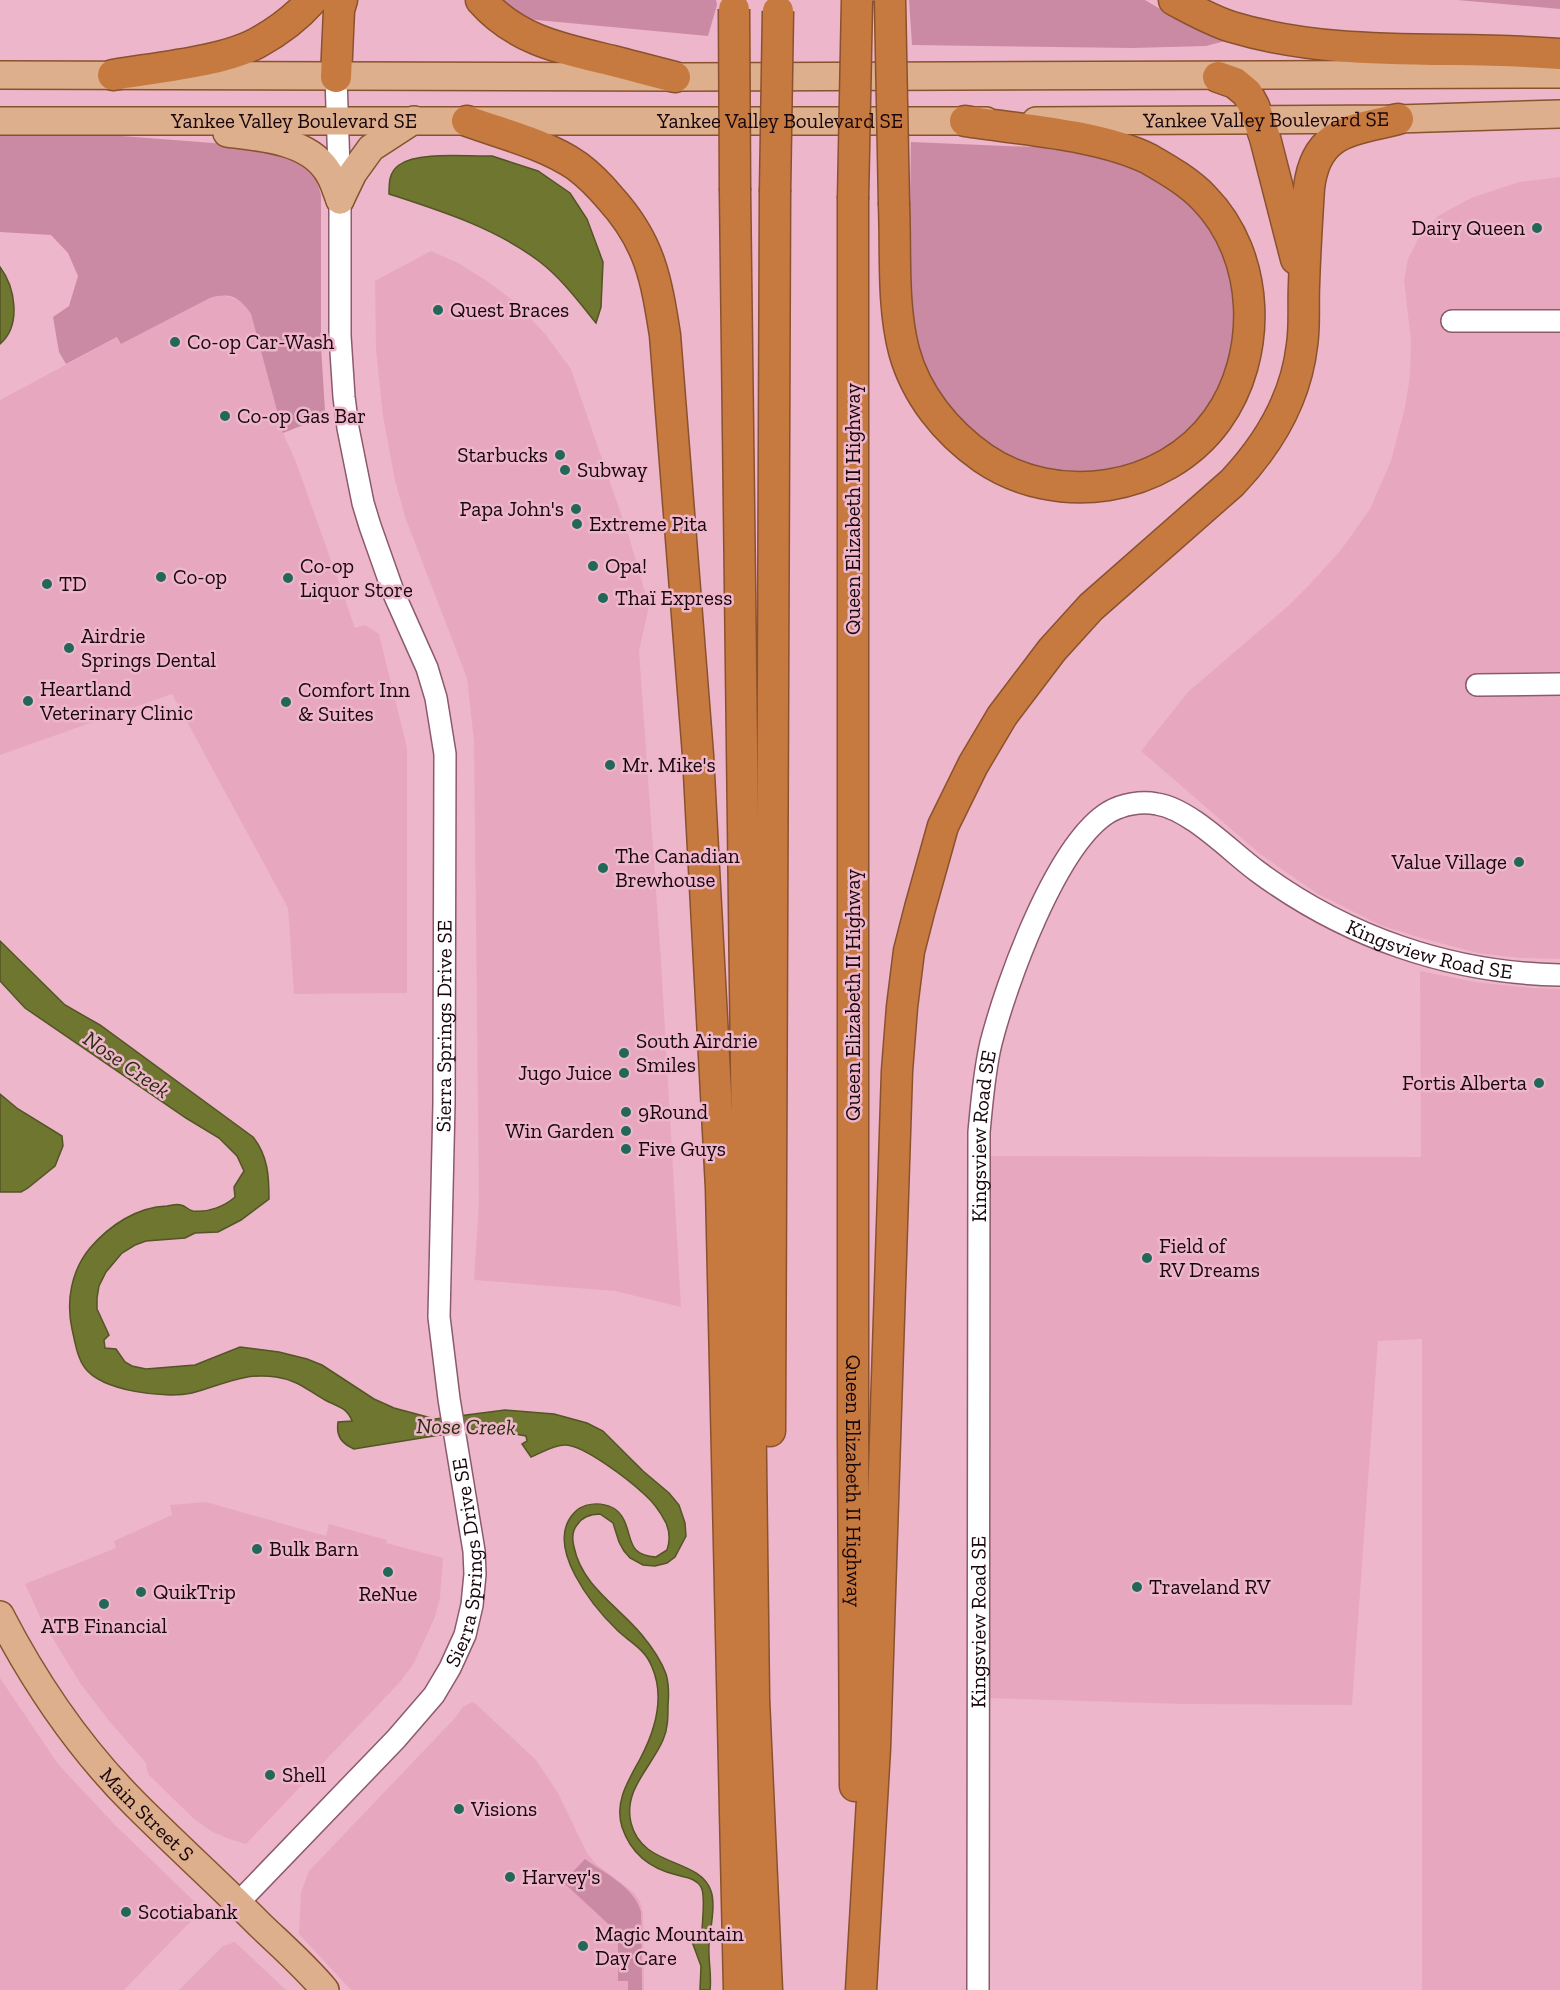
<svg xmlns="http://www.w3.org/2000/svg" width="1560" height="1990" viewBox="0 0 1560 1990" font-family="'Zilla Slab',serif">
  <rect width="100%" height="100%" fill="#eeb6ca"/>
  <path fill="#e7a8bf" d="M1560 177V959L1520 958 1478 953 1428 940 1380 925 1318 894 1260 854 1141 751 1188 692 1288 606 1311 583 1341 550 1370 509 1391 461 1405 407 1410 376 1411 341 1404 280 1408 259 1418 239 1438 216 1471 198 1519 182Z
    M431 251 458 263 487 281 515 302 546 335 571 369 629 537 649 606 639 651 661 961 681 1307 615 1291 474 1280 479 1202 474 741 467 678 405 517 395 480 383 416 376 350 375 281Z
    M221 295 241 300 251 314 283 433 296 462 355 628 365 625 379 634 407 748V993L294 994 288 908 172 694 0 755V400L118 337 121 344 210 298Z
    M1420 971 1475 982 1531 988 1560 989V1990H1422V1339L1378 1341 1352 1705 1183 1704 987 1698 988 1156 1421 1157Z
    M206 1502 326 1536 329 1524 387 1540 386 1543 443 1558 440 1598 435 1617 414 1663 400 1682 246 1844 229 1839 211 1831 194 1819 148 1774 146 1763 110 1722 80 1683 41 1619 25 1584 116 1548 114 1541 172 1515 170 1505Z
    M0 1678 58 1764 115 1825 197 1904 193 1919 124 1990H0Z
    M472 1702 476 1704 536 1760 558 1793 587 1853 596 1864 633 1892 640 1901 643 1913 644 1990H351L299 1934 301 1892 309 1871 455 1718 463 1707Z
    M235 1942 286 1990H179L223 1946Z"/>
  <path fill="#cb8aa3" d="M497 0H716L717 5 708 36 515 18Z
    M909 0H1145L1184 23 1222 36 1225 41 1206 46 1132 48 912 45Z
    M1457 0H1560V9Z
    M0 136H122L252 146 300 159 314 172 321 195V346L325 411 306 424 283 433 251 314C239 297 231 292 210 298L121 344 117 337 66 364 59 352 53 317 69 306 78 276 68 253 51 235 0 232Z
    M911 142 1080 149 1138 165 1192 204 1220 241 1234 292 1235 338 1220 390 1195 423 1151 459 1114 473 1054 476 1017 467 945 413 914 341 909 271Z
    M585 1859C604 1873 635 1887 641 1912L642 1990H628V1981H618V1933L563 1882Z"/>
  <path fill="#6e7630" stroke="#545426" stroke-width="1.5" d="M492 156 538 171 570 193 587 219 603 262 601 307 596 323C579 302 561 278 540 262 496 228 441 211 389 194 389 183 389 172 399 165 419 151 467 157 492 156Z
    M0 267C15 287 22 325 0 344Z
    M0 941 65 1005 100 1025 253 1137C268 1156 269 1176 269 1199L241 1220 218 1232 195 1233 185 1238 146 1241 135 1245 122 1253 106 1272 99 1286 97 1298V1309L109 1335 104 1340 105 1348 116 1349 125 1362 132 1366 146 1369 195 1365 240 1347 279 1352 307 1359 322 1365 374 1399 394 1408 435 1419 505 1410 554 1414 587 1423 603 1431 643 1471 669 1493 679 1505 685 1523 686 1536 675 1557 667 1563 655 1566 643 1565 630 1558 624 1551 619 1542 613 1523 600 1514C590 1514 582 1517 577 1525 572 1531 572 1539 574 1547 582 1586 617 1605 642 1635 651 1646 661 1660 666 1674 669 1684 669 1694 668 1705 668 1717 668 1729 663 1740 651 1768 623 1790 631 1823 642 1868 699 1857 711 1891 716 1905 710 1930 709 1945 708 1960 712 1975 710 1990H700L701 1966 691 1939 692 1933 702 1932C702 1921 706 1895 701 1887 696 1878 686 1878 677 1875 651 1869 631 1854 622 1827 614 1801 629 1780 640 1759 655 1731 665 1697 652 1667 645 1649 631 1643 618 1631 594 1608 543 1546 574 1513 587 1499 615 1501 624 1520 633 1539 627 1555 656 1557L667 1550C670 1541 670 1532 666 1523 661 1513 652 1501 644 1494 629 1480 585 1446 566 1445 555 1444 541 1453 531 1457L522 1444 527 1441 526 1436 483 1428 354 1449C341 1443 336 1436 338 1422L352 1421C347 1407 336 1406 325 1400 307 1390 298 1380 276 1377 244 1372 222 1385 192 1393 165 1399 102 1391 85 1368 77 1357 75 1342 72 1329 66 1301 71 1271 90 1248 110 1225 137 1207 167 1206 171 1205 178 1204 181 1205 186 1206 188 1210 193 1211 208 1213 225 1206 235 1197L234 1187 244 1171 237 1156 219 1138 186 1118 25 1008 0 981Z
    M0 1094 18 1109 62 1136 63 1146 55 1166 28 1188 21 1192H0Z"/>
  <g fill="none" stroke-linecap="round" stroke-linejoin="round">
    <defs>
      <g id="minor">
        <path d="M1452 321H1560"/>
        <path d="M1477 685 1560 684"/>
        <path id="s1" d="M238 1903 396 1739 434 1695 450 1668 465 1635 472 1605 475 1574 474 1551 449 1399 439 1317 444 1104 445 754 436 698 427 668 394 594 370 526 363 503 348 428 344 397 340 336V200L336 77"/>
        <path id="s2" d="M978 1990 979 1132C982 1102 984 1072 991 1043 1006 984 1056 844 1109 812 1123 804 1141 801 1157 804 1190 809 1230 851 1257 871 1346 937 1450 973 1560 975"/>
      </g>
      <g id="major">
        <path d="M0 75 675 77 1560 74"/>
        <path id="s3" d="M0 121H986"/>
        <path id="s4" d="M1036 121 1398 119 1560 114"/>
        <path d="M227 133C259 137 306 140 326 169 333 178 336 190 340 200"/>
        <path d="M340 200 353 173 371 148 414 120"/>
        <path id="s5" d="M0 1615C36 1685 79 1748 135 1804 176 1845 219 1884 260 1925 282 1946 306 1967 325 1990"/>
      </g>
      <g id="highway">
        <path d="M481 0C517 41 563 49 613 61 633 66 654 72 675 77"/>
        <path d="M1174 0C1193 10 1212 21 1232 27 1338 59 1451 45 1560 54"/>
        <path d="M113 75C154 68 222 62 257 43 277 32 297 17 312 0"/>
        <path d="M336 77 339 10 342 0"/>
        <path d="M1218 77 1235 83 1247 93 1254 106 1265 138 1296 259"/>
        <path d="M467 121C503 134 545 144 577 166 589 175 600 186 610 198 650 242 656 278 665 335L698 755 721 1188 739 1990"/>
        <path d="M735 191 754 1699 767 1990"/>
        <path id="s6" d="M853 199V1437L855 1786"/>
        <path d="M894 205C896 253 892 305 904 351 916 395 946 432 983 458 1056 508 1164 493 1217 420 1263 356 1261 256 1204 198 1189 182 1168 170 1149 159 1097 134 1022 130 965 121"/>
        <path d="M770 1431 775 192"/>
        <path d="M861 1990 875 1748 897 1071 902 1007 909 951 920 908 943 826 973 765 1002 716 1052 650 1091 607 1232 483C1268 445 1296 398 1302 345 1305 326 1303 305 1304 285 1305 253 1307 220 1309 188 1316 130 1351 131 1398 119"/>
      </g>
    </defs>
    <use href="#minor" stroke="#8c5a6d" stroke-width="24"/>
    <use href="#major" stroke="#8a512e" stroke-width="30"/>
    <use href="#highway" stroke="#8a512e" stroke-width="33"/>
    <use href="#minor" stroke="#fff" stroke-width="21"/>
    <use href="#major" stroke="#ddaf8c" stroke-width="27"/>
    <use href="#highway" stroke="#c77a40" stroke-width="30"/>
    <defs>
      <path id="highway-bridge" d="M890 0 894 205
        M734 9 735 191
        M775 192 778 11
        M853 199 857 0"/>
    </defs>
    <use href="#highway-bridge" stroke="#8a512e" stroke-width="33" stroke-linecap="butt"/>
    <use href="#highway-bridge" stroke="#c77a40" stroke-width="30"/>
  </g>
  <g fill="#236758" stroke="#eeb6ca" stroke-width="2">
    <circle cx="1537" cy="228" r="6"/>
    <circle cx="438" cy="310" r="6"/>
    <circle cx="175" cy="342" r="6"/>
    <circle cx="225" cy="416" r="6"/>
    <circle cx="560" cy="455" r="6"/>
    <circle cx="565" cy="470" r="6"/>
    <circle cx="576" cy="509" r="6"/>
    <circle cx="577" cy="524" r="6"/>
    <circle cx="593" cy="566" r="6"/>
    <circle cx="161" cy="577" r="6"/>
    <circle cx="288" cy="578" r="6"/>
    <circle cx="47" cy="584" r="6"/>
    <circle cx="603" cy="598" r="6"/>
    <circle cx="69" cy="648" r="6"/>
    <circle cx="28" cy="701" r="6"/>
    <circle cx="286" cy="702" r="6"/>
    <circle cx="610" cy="765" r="6"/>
    <circle cx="1519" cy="862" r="6"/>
    <circle cx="603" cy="868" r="6"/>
    <circle cx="624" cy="1053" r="6"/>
    <circle cx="624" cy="1073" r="6"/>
    <circle cx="1539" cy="1083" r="6"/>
    <circle cx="626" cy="1112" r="6"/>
    <circle cx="626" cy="1131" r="6"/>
    <circle cx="626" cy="1149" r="6"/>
    <circle cx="1147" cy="1258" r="6"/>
    <circle cx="257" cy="1549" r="6"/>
    <circle cx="388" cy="1572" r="6"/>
    <circle cx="1137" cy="1587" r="6"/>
    <circle cx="141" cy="1592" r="6"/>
    <circle cx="104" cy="1604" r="6"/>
    <circle cx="270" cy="1775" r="6"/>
    <circle cx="459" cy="1809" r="6"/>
    <circle cx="510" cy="1877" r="6"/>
    <circle cx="126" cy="1912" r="6"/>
    <circle cx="583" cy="1946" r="6"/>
  </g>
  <g text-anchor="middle" stroke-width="5" stroke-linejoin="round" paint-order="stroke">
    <g font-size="21" fill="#18060d" stroke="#eeb6ca">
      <text dy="7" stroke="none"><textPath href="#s3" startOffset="294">Yankee Valley Boulevard SE</textPath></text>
      <text dy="7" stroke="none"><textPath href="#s4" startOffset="230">Yankee Valley Boulevard SE</textPath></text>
      <text dy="7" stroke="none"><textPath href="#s3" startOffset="780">Yankee Valley Boulevard SE</textPath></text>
      <text transform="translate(853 509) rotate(-90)" y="7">Queen Elizabeth II Highway</text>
      <text dy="7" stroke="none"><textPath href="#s2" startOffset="1574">Kingsview Road SE</textPath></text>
      <text transform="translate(853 995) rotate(-90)" y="7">Queen Elizabeth II Highway</text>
      <text dy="7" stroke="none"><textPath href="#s1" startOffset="966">Sierra Springs Drive SE</textPath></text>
      <text dy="7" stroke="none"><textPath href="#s2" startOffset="854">Kingsview Road SE</textPath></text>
      <text dy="7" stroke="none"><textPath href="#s6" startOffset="1282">Queen Elizabeth II Highway</textPath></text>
      <text dy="7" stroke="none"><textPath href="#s1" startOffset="426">Sierra Springs Drive SE</textPath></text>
      <text dy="7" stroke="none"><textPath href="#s2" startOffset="368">Kingsview Road SE</textPath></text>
      <text dy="7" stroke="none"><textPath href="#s5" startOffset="249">Main Street S</textPath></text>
    </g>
    <g font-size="21" fill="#18060d" stroke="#eeb6ca" text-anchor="start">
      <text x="1525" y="235" text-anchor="end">Dairy Queen</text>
      <text x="450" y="317">Quest Braces</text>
      <text x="187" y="349">Co-op Car-Wash</text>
      <text x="237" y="423">Co-op Gas Bar</text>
      <text x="548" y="462" text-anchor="end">Starbucks</text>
      <text x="577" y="477">Subway</text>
      <text x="564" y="516" text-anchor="end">Papa John's</text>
      <text x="589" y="531">Extreme Pita</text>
      <text x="300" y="573">Co-op<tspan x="300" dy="24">Liquor Store</tspan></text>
      <text x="605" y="573">Opa!</text>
      <text x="173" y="584">Co-op</text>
      <text x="59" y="591">TD</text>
      <text x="615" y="605">Thaï Express</text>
      <text x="81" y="643">Airdrie<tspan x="81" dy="24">Springs Dental</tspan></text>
      <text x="40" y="696">Heartland<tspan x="40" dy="24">Veterinary Clinic</tspan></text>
      <text x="298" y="697">Comfort Inn<tspan x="298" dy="24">&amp; Suites</tspan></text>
      <text x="622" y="772">Mr. Mike's</text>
      <text x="615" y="863">The Canadian<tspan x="615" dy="24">Brewhouse</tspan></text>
      <text x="1507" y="869" text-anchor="end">Value Village</text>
      <text x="636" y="1048">South Airdrie<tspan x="636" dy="24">Smiles</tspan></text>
      <text x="612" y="1080" text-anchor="end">Jugo Juice</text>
      <text x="1527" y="1090" text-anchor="end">Fortis Alberta</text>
      <text x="638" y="1119">9Round</text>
      <text x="614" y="1138" text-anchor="end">Win Garden</text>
      <text x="638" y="1156">Five Guys</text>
      <text x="1159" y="1253">Field of<tspan x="1159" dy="24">RV Dreams</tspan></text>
      <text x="269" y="1556">Bulk Barn</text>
      <text x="1149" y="1594">Traveland RV</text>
      <text x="153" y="1599">QuikTrip</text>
      <text x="388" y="1601" text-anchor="middle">ReNue</text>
      <text x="104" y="1633" text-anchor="middle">ATB Financial</text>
      <text x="282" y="1782">Shell</text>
      <text x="471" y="1816">Visions</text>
      <text x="522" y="1884">Harvey's</text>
      <text x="138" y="1919">Scotiabank</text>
      <text x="595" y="1941">Magic Mountain<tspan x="595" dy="24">Day Care</tspan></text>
    </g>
    <g font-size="22" font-style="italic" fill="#2a2e0f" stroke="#eeb6ca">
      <text transform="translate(127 1064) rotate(35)" y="8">Nose Creek</text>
      <text transform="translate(466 1426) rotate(1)" y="8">Nose Creek</text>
    </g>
  </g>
</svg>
